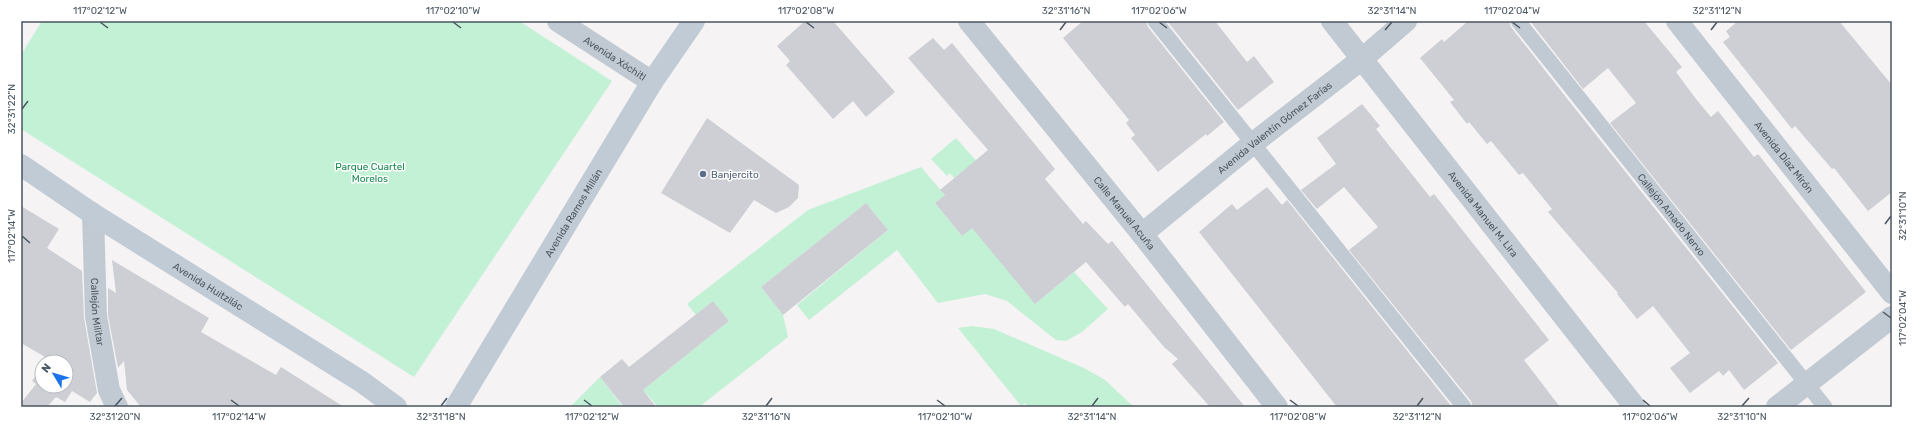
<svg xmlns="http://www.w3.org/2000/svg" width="1913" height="428" viewBox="0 0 1913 428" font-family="Rubik,sans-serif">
  <rect width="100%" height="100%" fill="#f5f3f3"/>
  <path fill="#c3f1d5" d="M42 21H519L612 81 414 377 21 129V55Z
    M956 138 1035 227V304L1074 272 1108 309 1082 332 1066 341 1056 340 1007 301 985 294 938 303 897 250 809 320 797 305 888 230 866 203 761 287 783 315 788 337 699 407H658L643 390 729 321 713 301 696 315 687 304 808 210 921 167 945 195 935 203 962 236 997 206 965 169 954 178 950 173 947 176 931 159Z
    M972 326 994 329 1084 368 1105 380 1134 407H1028L1025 403 1021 406 958 328Z
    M600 377 623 407H570Z"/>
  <path fill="#cdcfd5" d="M805 21H833L895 92 866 117 853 101 833 119 786 65 790 61 777 46Z
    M1083 21H1146L1148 27 1224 122 1207 136 1206 134 1158 172 1131 138 1135 135 1126 123 1129 120 1063 38Z
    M1167 21H1215L1247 62 1254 56 1274 82 1238 110Z
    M1468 21H1509L1511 27 1569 101 1778 363 1744 390 1729 370 1723 376 1719 371 1690 393 1670 368 1690 353 1653 306 1637 319 1617 294 1618 293 1548 212 1552 209 1523 173 1519 175 1491 141 1487 144 1469 122 1467 124 1450 102 1454 100 1420 58 1442 39 1444 42Z
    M1530 21H1644L1682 67 1676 72 1696 99 1711 117 1718 111 1754 157 1758 154 1866 292 1791 350 1610 123 1636 103 1608 68 1583 89Z
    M1738 21H1839L1892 85V192L1868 211 1834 168 1832 169 1795 126 1792 129 1723 42 1730 37 1726 31Z
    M933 38 944 50 952 43 1055 169 1045 179 1083 224 1086 221 1108 244 1112 241 1245 407H1210L1172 364 1178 359 1164 347 1128 304 1125 307 1086 262 1035 304 972 228 962 236 935 203 945 195 940 190 988 150 908 58Z
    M1362 104 1380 126 1376 129 1430 197 1434 194 1549 340 1524 360 1560 407H1473L1471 401 1349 250 1378 227 1344 187 1317 209 1301 190 1336 164 1317 138Z
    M707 118 799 185 798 198 789 207 776 213 754 200 730 233 661 193Z
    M1267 187 1282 205 1287 200 1452 407H1337L1199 232 1232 204 1237 210Z
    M866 203 888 230 783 315 761 287Z
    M21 206 59 229 47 248 82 271 84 318 97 393 90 402 72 391 65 402 56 397 47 407H21V403L36 384 32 381 42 366V386H66V362H44L47 358 21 343Z
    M112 260 209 318 201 332 276 375 281 367 344 407H141L127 390 124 361 118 368 108 315V288L116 293Z
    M713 301 729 321 643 390 656 407H624L600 377 622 359 629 367Z"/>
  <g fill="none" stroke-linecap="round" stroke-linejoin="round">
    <g stroke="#c1cad2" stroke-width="15">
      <path d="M1155 21 1464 407"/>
      <path id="s1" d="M1518 21 1825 407"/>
    </g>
    <g stroke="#c1cad2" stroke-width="22">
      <path id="s2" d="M558 21 652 82"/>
      <path id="s3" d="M969 21 1142 234 1277 407"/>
      <path id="s4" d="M1332 21 1635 407"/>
      <path id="s5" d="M1677 21 1892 293"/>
      <path id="s6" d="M93 214 96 316 109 390 117 407"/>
      <path id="s7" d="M1142 234 1252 144 1362 59 1406 21"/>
      <path d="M1777 407 1892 317"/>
    </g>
    <g stroke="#c1cbd6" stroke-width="22">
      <path id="s8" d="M21 165 93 214 362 382 396 407"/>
      <path id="s9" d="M456 407 652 82 694 21"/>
    </g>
  </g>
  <path fill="none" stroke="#4a5661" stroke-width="1.5" d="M100 22 108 28M453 22 461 28M806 22 814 28M1159 22 1167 28M1512 22 1520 28M1060 30 1066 22M1385 30 1392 22M1711 30 1717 22M22 109 28 101M1885 224 1891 216M22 236 30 243M1883 312 1891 318M231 400 239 406M584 400 592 406M937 400 945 406M1290 400 1298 406M1643 400 1650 406M115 406 122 398M441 406 447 398M766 406 772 398M1092 406 1098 398M1417 406 1423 398M1742 406 1749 398"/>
  <circle fill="#5c6f8a" stroke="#fff" stroke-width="1.5" cx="703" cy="174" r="4"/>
  <g text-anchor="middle" stroke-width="3" stroke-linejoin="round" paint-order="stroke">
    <g font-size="10" fill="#4a5661" stroke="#fff">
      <text dy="4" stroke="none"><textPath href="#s2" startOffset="68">Avenida Xóchitl</textPath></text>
      <text dy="4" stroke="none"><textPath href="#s7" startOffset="170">Avenida Valentín Gómez Farías</textPath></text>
      <text dy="4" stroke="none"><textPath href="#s5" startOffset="173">Avenida Díaz Mirón</textPath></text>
      <text dy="4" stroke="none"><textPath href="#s9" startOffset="227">Avenida Ramos Millán</textPath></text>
      <text dy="4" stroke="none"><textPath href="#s3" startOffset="247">Calle Manuel Acuña</textPath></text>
      <text dy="4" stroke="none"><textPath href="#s4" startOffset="245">Avenida Manuel M. Lira</textPath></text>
      <text dy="4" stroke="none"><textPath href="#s1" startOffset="247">Callejón Amado Nervo</textPath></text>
      <text dy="4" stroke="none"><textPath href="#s8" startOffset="223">Avenida Huitzilác</textPath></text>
      <text dy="4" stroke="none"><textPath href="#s6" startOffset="98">Callejón Militar</textPath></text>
    </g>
    <g font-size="10" fill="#17864f" stroke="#fff">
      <text x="370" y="170">Parque Cuartel<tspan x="370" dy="12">Morelos</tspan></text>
    </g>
    <g font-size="10" fill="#4e5e75" stroke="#fff" text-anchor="start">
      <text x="711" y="178">Banjercito</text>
    </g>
  </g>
  <rect width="1913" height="428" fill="none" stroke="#ffffff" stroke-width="44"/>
  <g transform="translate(54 374) rotate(308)"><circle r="19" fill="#ffffff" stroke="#b7bbc0"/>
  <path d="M0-3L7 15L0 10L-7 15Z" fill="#1a73e8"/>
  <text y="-6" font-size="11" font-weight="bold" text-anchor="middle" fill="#4a5661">N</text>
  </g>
  <rect x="22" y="22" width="1869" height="384" fill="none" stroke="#4a5661" stroke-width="1.5"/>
  <g font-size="10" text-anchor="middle" fill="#4a5661">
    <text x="100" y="14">117°02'12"W</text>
    <text x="453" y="14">117°02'10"W</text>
    <text x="806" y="14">117°02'08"W</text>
    <text x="1066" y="14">32°31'16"N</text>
    <text x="1159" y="14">117°02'06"W</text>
    <text x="1392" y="14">32°31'14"N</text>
    <text x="1512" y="14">117°02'04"W</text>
    <text x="1717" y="14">32°31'12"N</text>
    <text transform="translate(11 109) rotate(-90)" y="4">32°31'22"N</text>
    <text transform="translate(1902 216) rotate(-90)" y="4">32°31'10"N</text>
    <text transform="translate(11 236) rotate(-90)" y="4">117°02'14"W</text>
    <text transform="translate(1902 318) rotate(-90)" y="4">117°02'04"W</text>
    <text x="115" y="420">32°31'20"N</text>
    <text x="239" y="420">117°02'14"W</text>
    <text x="441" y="420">32°31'18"N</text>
    <text x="592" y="420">117°02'12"W</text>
    <text x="766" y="420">32°31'16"N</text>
    <text x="945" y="420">117°02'10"W</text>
    <text x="1092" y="420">32°31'14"N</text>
    <text x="1298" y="420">117°02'08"W</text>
    <text x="1417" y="420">32°31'12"N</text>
    <text x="1650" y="420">117°02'06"W</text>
    <text x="1742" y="420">32°31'10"N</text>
  </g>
</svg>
